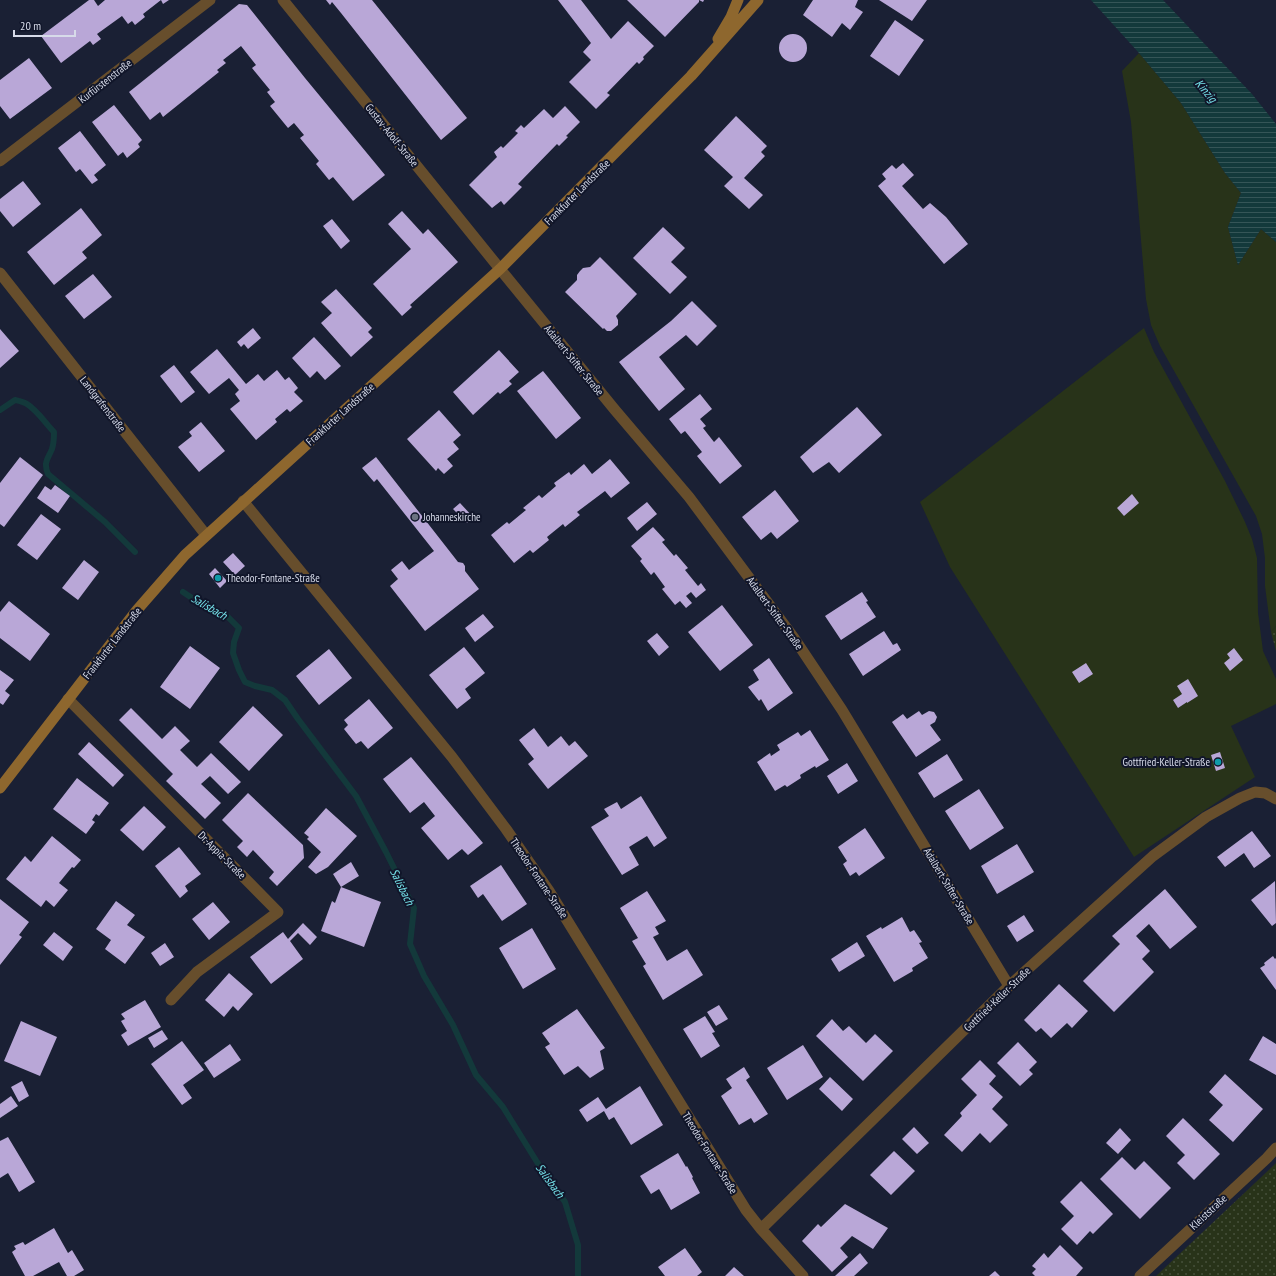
<svg xmlns="http://www.w3.org/2000/svg" width="1276" height="1276" viewBox="0 0 1276 1276" font-family="'PT Sans Narrow',sans-serif">
  <defs>
    <pattern id="grass-dots" width="8" height="8" patternUnits="userSpaceOnUse"><rect width="8" height="8" fill="#283319"/><path d="M2 2h.1M6 6h.1" fill="none" stroke="#46503a" stroke-width="1.8" stroke-linecap="round"/></pattern>
    <pattern id="water-rules" width="6" height="5" patternUnits="userSpaceOnUse"><rect width="6" height="5" fill="#13393b"/><path d="M0 2.5h6" fill="none" stroke="#355557"/></pattern>
  </defs>
  <rect width="100%" height="100%" fill="#1a2034"/>
  <path fill="url(#grass-dots)" d="M1276 626V651L1271 632Z
    M1276 1163V1276H1156L1274 1165Z"/>
  <path fill="#283319" d="M1139 53 1181 103 1225 173 1241 193 1228 227 1238 265 1261 229 1276 242V626L1271 632 1265 586V558L1262 534 1256 516 1160 346 1151 325 1146 299 1131 122 1122 71Z
    M1144 328 1154 352 1225 481 1245 522 1252 539 1257 558 1258 613 1263 651 1276 679V704L1231 726 1255 777 1134 857 950 567 920 502Z"/>
  <path fill="url(#water-rules)" d="M1091 0H1163L1252 94 1276 124V242L1261 229 1238 265 1228 227 1241 193 1225 173 1181 103 1139 53Z"/>
  <g fill="none" stroke-linecap="round" stroke-linejoin="round">
    <path stroke="#13393b" stroke-width="6" d="M0 410 15 400C19 401 24 402 27 404 38 411 45 423 54 432 54 438 54 443 52 449 48 459 43 462 48 474L105 522 135 552
      M183 592 201 604 228 617 239 628 234 642 233 653 239 670 245 682 255 686 272 690 285 700 298 719 356 796 386 852 414 908 410 944 424 976 453 1025 476 1075 503 1107 537 1162 565 1202 578 1245V1276"/>
  </g>
  <path fill="#b9a7d7" d="M89 0H94L98 6 105 0H169L163 4 161 0 143 14 145 17 135 25 132 21 128 24 122 16 97 34 101 39 93 45 90 41 61 63 41 36Z
    M326 0H372L467 118 441 140 341 13 332 2 330 5Z
    M558 0H581L611 39 628 21 654 46 643 57 644 59 639 64 637 62 607 93 610 95 596 109 569 82 591 60 583 52 591 43Z
    M627 0H704L703 2 699 0V2L665 37Z
    M813 0H858L855 7 863 12 850 30 842 23 832 37 803 15Z
    M879 0H927L912 21Z
    M239 4 247 5 305 78 385 175 353 201 333 177 329 180 316 164 319 161 300 138 304 135 294 123 288 128 270 106 275 102 267 92 270 90 252 68 256 65 241 46 223 60 226 63 217 70 219 72 163 117 160 112 150 120 129 92Z
    M895 20 924 40 899 76 870 56Z
    M779 48a14 14 0 1 1 28 0a14 14 0 1 1-28 0Z
    M29 58 52 88 10 119 0 106V80Z
    M114 105 142 140 138 144 140 147 127 158 123 152 118 156 92 122Z
    M565 106 580 122 566 136 568 137 559 146 557 144 518 184 522 187 504 205 501 201 492 208 469 185 497 157 494 152 501 146 503 148 518 133 515 131 521 125 524 128 544 109 553 118Z
    M736 116 767 146 761 152 765 156 744 178 763 195 749 209 724 186 733 177 704 150Z
    M80 131 106 165 94 175 98 180 92 184 80 169 76 172 58 148Z
    M903 163 914 175 902 186 923 209 930 203 946 217 968 244 944 264 878 186 886 179 882 174 892 165 896 169Z
    M23 181 41 204 13 227 0 211V199Z
    M81 208 102 235 82 252 87 258 54 285 27 252Z
    M402 211 423 234 428 229 458 262 410 305 412 307 402 316 373 284 411 249 388 224Z
    M332 219 350 241 341 249 323 226Z
    M663 227 685 248 671 262 687 277 670 294 633 258Z
    M600 257 637 294 616 316 618 320V325L611 331H607L604 328 603 329 565 292 577 280V275L580 271 583 268 590 267Z
    M93 274 112 297 84 319 65 296Z
    M336 289 372 328 368 332 373 337 351 357 321 323 332 313 321 302Z
    M692 301 717 326 697 346 686 335 659 357 685 389 659 411 619 362 671 321Z
    M253 328 261 338 248 349 244 344 241 347 237 342Z
    M0 329 19 351 0 368Z
    M314 337 341 366 325 380 317 371 310 378 292 358Z
    M217 349 246 384 258 374 264 381 277 370 285 380 289 377 298 388 294 392 303 401 290 412 287 409 275 419 277 422 256 440 230 409 240 401 235 394 239 390 229 378 209 394 190 372Z
    M499 350 519 372 509 381 512 384 500 394 498 392 473 415 453 392Z
    M174 365 195 392 181 403 160 376Z
    M543 371 581 418 556 439 517 391Z
    M700 394 712 409 700 419 706 426 703 428 714 442 719 437 742 466 720 484 697 456 702 452 685 431 681 434 669 419Z
    M857 407 882 435 839 473 829 462 813 473 800 457Z
    M439 410 461 435 453 442 459 449 447 459 453 466 444 474 438 468 436 471 407 439Z
    M201 422 225 451 199 472 178 447 192 436 189 432Z
    M20 457 43 475 4 527 0 524V483Z
    M376 457 458 562 463 563 465 566V571L479 589 425 631 390 586 398 579 391 570 402 561 409 570 434 551 377 479 374 482 362 468Z
    M610 459 630 483 611 498 605 491 577 512 580 515 565 527 563 524 547 537 549 540 533 553 530 550 514 563 491 535 507 522 509 524 526 510 523 508 539 495 542 498 556 486 554 483 569 472 571 475 584 464 592 474Z
    M55 485 70 496 58 513 37 498 45 486 51 490Z
    M775 490 799 521 777 539 771 532 761 540 742 517Z
    M1132 494 1139 503 1124 516 1117 508Z
    M647 502 657 514 637 531 627 518Z
    M460 503 473 517 467 523 453 509Z
    M41 514 61 529 37 560 17 545Z
    M653 527 665 540 662 542 674 556 676 554 688 568 685 570 698 586 701 583 706 590 696 598 691 592 686 596 692 603 686 608 680 601 675 605 662 589 665 587 654 572 651 575 640 561 642 559 631 546Z
    M233 553 245 566 235 575 223 562Z
    M84 560 99 572 78 600 62 588Z
    M215 568 227 581 220 588 209 574Z
    M862 592 868 601 866 602 876 617 841 640 825 616Z
    M9 601 50 634 30 661 0 638V612Z
    M722 605 753 645 720 671 688 632Z
    M483 614 494 627 475 642 465 628Z
    M884 631 893 645 897 643 901 650 863 676 849 654Z
    M657 633 669 647 659 656 647 641Z
    M190 646 220 668 190 709 160 687Z
    M464 647 485 673 465 689 471 698 457 709 429 675Z
    M1234 648 1243 660 1230 671 1224 663 1230 658 1227 654Z
    M329 649 352 678 319 705 296 676Z
    M769 658 793 693 768 711 761 699 759 701 748 687 759 680 753 670Z
    M1086 663 1093 674 1079 683 1072 672Z
    M0 670 14 680 5 691 10 695 3 705 0 703Z
    M1188 679 1198 696 1187 703V702L1178 708 1173 700 1182 694 1177 686Z
    M369 699 393 728 368 749 361 741 356 744 344 729 348 725 344 720Z
    M253 706 283 735 249 771 219 742Z
    M131 708 162 739 175 726 190 741 180 750 197 767 211 753 241 782 228 794 210 776 201 784 221 803 205 819 166 781 173 774 119 720Z
    M919 711 922 715 929 711 934 712 937 717 935 722 930 725 941 740 916 757 892 722 903 714 907 719Z
    M534 728 548 747 561 736 569 746 575 741 588 756 548 789 528 764 534 759 519 740Z
    M810 730 829 760 816 768 815 766 800 775 801 778 787 787 785 785 775 791 757 762 770 753 771 756 780 750 777 745 798 732 801 736Z
    M89 742 124 775 113 787 78 754Z
    M1220 752 1225 768 1216 771 1211 755Z
    M947 754 963 780 934 798 918 773Z
    M411 757 483 843 468 855 462 849 448 860 421 828 435 816 424 802 410 813 383 779Z
    M847 763 858 781 838 794 827 776Z
    M77 778 109 803 99 816 96 814 92 820 95 822 86 834 53 809Z
    M979 789 1004 828 970 850 945 811Z
    M248 793 303 845 304 858 277 886 269 878 274 872 253 850 247 857 237 847 243 841 222 820Z
    M641 796 667 838 654 847 647 836 629 847 639 865 622 875 591 827 609 816 604 809 617 802 621 809Z
    M144 806 166 827 143 851 120 830Z
    M326 808 357 836 328 867 316 874 308 867 321 852 307 839 309 837 304 833Z
    M865 828 885 858 859 876 856 872 850 876 843 864 847 861 838 847Z
    M1252 831 1271 856 1254 868 1244 853 1225 867 1217 857Z
    M52 836 81 860 74 868 72 867 59 883 68 890 54 907 46 900 41 907 6 879 25 856 31 862Z
    M1017 844 1034 872 997 894 981 866Z
    M179 847 201 874 185 886 188 891 180 898 155 866Z
    M351 862 359 876 341 887 333 874Z
    M501 865 527 904 502 921 483 894 478 898 470 886Z
    M1275 881 1276 923 1272 926 1251 900Z
    M341 887 381 902 364 947 321 931 332 901 335 903Z
    M1165 889 1197 927 1170 949 1149 924 1136 936 1150 951 1142 959 1154 972 1114 1012 1083 981 1120 944 1112 936Z
    M647 891 666 921 655 927 659 934 653 937 667 961 687 949 703 975 663 1000 643 966 646 964 632 941 638 938 620 908Z
    M0 899 29 922 19 935 22 937 0 965Z
    M116 901 135 915 127 925 145 937 125 964 105 949 111 940 96 929Z
    M213 902 230 922 209 940 192 919Z
    M1024 915 1034 931 1017 942 1007 926Z
    M902 917 910 932 914 930 922 942 919 943 928 958 912 968 913 971 894 982 866 936 881 927 882 929Z
    M303 923 317 937 310 945 298 933 290 941 303 959 271 984 250 957 283 932 288 939Z
    M532 928 556 969 523 989 499 948Z
    M54 932 73 947 63 961 43 945Z
    M857 942 865 956 839 972 831 959Z
    M165 943 174 957 160 966 151 953Z
    M1273 956 1275 959 1276 958V990L1260 968 1265 965 1264 963Z
    M229 973 253 994 238 1011 233 1006 224 1017 205 1000Z
    M1059 984 1088 1011 1072 1028 1067 1023 1051 1038 1041 1028 1036 1032 1024 1020Z
    M145 1000 161 1027 128 1046 121 1035 127 1031 121 1021 125 1019 121 1014Z
    M719 1005 728 1019 716 1026 707 1012Z
    M577 1009 605 1048 600 1051 604 1069 590 1078 578 1066 564 1075 545 1047 550 1044 542 1033Z
    M705 1016 715 1032 712 1033 720 1046 701 1058 683 1029Z
    M832 1019 843 1031 849 1026 866 1043 875 1034 893 1051 863 1081 816 1036Z
    M21 1021 57 1037 40 1076 4 1061Z
    M162 1030 168 1039 154 1048 148 1038Z
    M1263 1036 1276 1044V1075L1249 1060Z
    M182 1041 204 1070 183 1085 192 1098 182 1105 151 1064Z
    M1018 1042 1037 1062 1029 1070 1033 1074 1020 1086 997 1063Z
    M230 1044 241 1060 214 1078 204 1063Z
    M803 1045 823 1077 787 1100 767 1068Z
    M980 1060 996 1076 989 1084 1003 1097 992 1109 1008 1125 990 1143 980 1133 962 1152 944 1135 962 1116 960 1113 977 1095 961 1079Z
    M744 1067 750 1077 746 1080 768 1114 754 1123 751 1118 739 1125 721 1096 732 1088 726 1079Z
    M1225 1074 1263 1109 1233 1142 1209 1120 1223 1105 1209 1092Z
    M830 1077 853 1099 842 1111 819 1089Z
    M22 1081 29 1096 19 1102 11 1087Z
    M640 1086 663 1125 631 1145 614 1117 609 1120 604 1111 587 1122 579 1110 598 1097 606 1109Z
    M11 1096 18 1106 0 1118V1104Z
    M1183 1118 1220 1154 1194 1180 1177 1163 1185 1155 1166 1136Z
    M914 1127 929 1143 917 1154 902 1139Z
    M1120 1128 1131 1140 1118 1154 1106 1143Z
    M8 1137 35 1182 19 1192 8 1173 0 1178V1141Z
    M894 1151 915 1171 891 1195 870 1175Z
    M678 1153 686 1167 687 1166 693 1177 692 1178 700 1193 671 1210 659 1189 651 1194 640 1176Z
    M1122 1157 1135 1170 1144 1161 1171 1188 1140 1219 1100 1179Z
    M1081 1181 1113 1214 1093 1234 1090 1231 1077 1245 1061 1229 1074 1216 1060 1202Z
    M845 1204 888 1228 873 1249 852 1236 840 1248 848 1257 832 1272 802 1241 818 1224 821 1227Z
    M54 1228 68 1253 72 1250 84 1270 74 1276H67L59 1262 33 1276H25L12 1252 16 1249 14 1246 23 1242 25 1245Z
    M1060 1245 1083 1268 1076 1276H1035L1032 1273 1036 1269 1032 1266 1044 1253 1048 1258Z
    M685 1248 702 1272 697 1276H665L658 1267Z
    M860 1253 868 1263 854 1276H835Z
    M734 1267 744 1276H725Z
    M995 1271 1000 1276H989Z"/>
  <g fill="none" stroke-linecap="round" stroke-linejoin="round">
    <path stroke="#674e2c" stroke-width="11" d="M283 0 500 269 615 410 689 497 794 638 842 710 1009 986
      M0 161 210 0
      M0 273 206 535
      M243 501 452 757 506 829 549 891 746 1210 761 1229 803 1276
      M68 699 278 912 197 972 171 1000
      M761 1229 1009 986 1153 856 1206 817 1240 798 1255 792 1265 793 1276 799
      M1140 1276 1267 1158 1276 1148"/>
    <path stroke="#8e672e" stroke-width="11" d="M718 39 731 17 738 0
      M0 788 137 610 185 555 500 269 691 76 758 0"/>
  </g>
  <circle fill="#6b7280" stroke="#11162a" stroke-width="1.5" cx="415" cy="517" r="4"/>
  <g fill="#0f9aa8" stroke="#11162a" stroke-width="1.5">
    <circle cx="218" cy="578" r="4"/>
    <circle cx="1218" cy="762" r="4"/>
  </g>
  <g text-anchor="middle" stroke-width="4" stroke-linejoin="round" paint-order="stroke">
    <g font-size="11" fill="#d7dbe9" stroke="#11162a">
      <text transform="translate(105 81) rotate(-38)" y="4">Kurfürstenstraße</text>
      <text transform="translate(392 135) rotate(51)" y="4">Gustav-Adolf-Straße</text>
      <text transform="translate(577 192) rotate(-45)" y="4">Frankfurter Landstraße</text>
      <text transform="translate(574 360) rotate(51)" y="4">Adalbert-Stifter-Straße</text>
      <text transform="translate(103 404) rotate(52)" y="4">Landgrafenstraße</text>
      <text transform="translate(340 414) rotate(-42)" y="4">Frankfurter Landstraße</text>
      <text transform="translate(775 613) rotate(54)" y="4">Adalbert-Stifter-Straße</text>
      <text transform="translate(112 643) rotate(-52)" y="4">Frankfurter Landstraße</text>
      <text transform="translate(222 855) rotate(45)" y="4">Dr.-Appia-Straße</text>
      <text transform="translate(539 878) rotate(56)" y="4">Theodor-Fontane-Straße</text>
      <text transform="translate(949 886) rotate(59)" y="4">Adalbert-Stifter-Straße</text>
      <text transform="translate(997 999) rotate(-44)" y="4">Gottfried-Keller-Straße</text>
      <text transform="translate(710 1153) rotate(58)" y="4">Theodor-Fontane-Straße</text>
      <text transform="translate(1208 1212) rotate(-43)" y="4">Kleiststraße</text>
    </g>
    <g font-size="11" fill="#d7dbe9" stroke="#11162a" text-anchor="start">
      <text x="423" y="521">Johanneskirche</text>
      <text x="226" y="582">Theodor-Fontane-Straße</text>
      <text x="1210" y="766" text-anchor="end">Gottfried-Keller-Straße</text>
    </g>
    <g font-size="12" font-style="italic" fill="#75e2ea" stroke="#11162a">
      <text transform="translate(1206 91) rotate(50)" y="4">Kinzig</text>
      <text transform="translate(209 607) rotate(30)" y="4">Salisbach</text>
      <text transform="translate(402 887) rotate(64)" y="4">Salisbach</text>
      <text transform="translate(550 1181) rotate(54)" y="4">Salisbach</text>
    </g>
  </g>
  <path d="M14 30v6h61v-6" fill="none" stroke="#d7dbe9" stroke-width="2"/>
  <text x="20" y="30" font-size="12" fill="#d7dbe9" stroke="#11162a" stroke-width="3" paint-order="stroke">20 m</text>
</svg>
